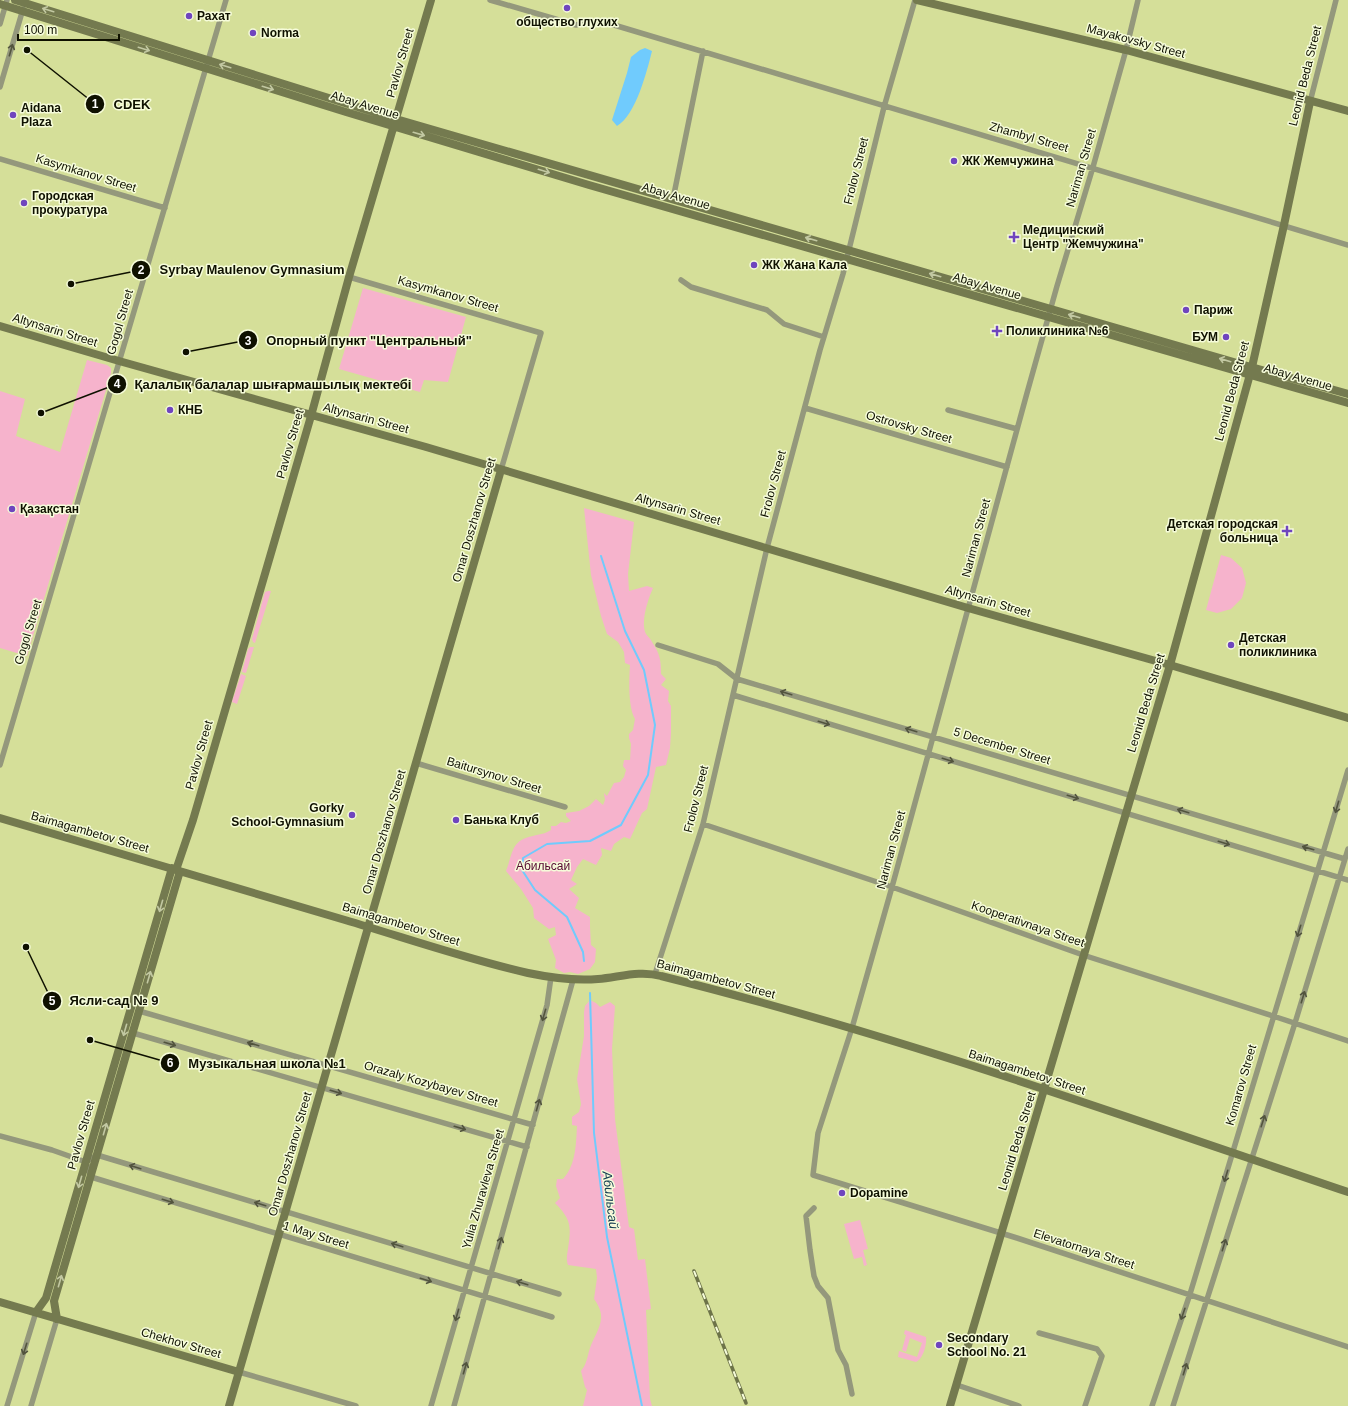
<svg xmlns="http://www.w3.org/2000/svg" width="1348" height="1406" viewBox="0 0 1348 1406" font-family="Helvetica,sans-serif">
  <rect width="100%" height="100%" fill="#d5df99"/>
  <path fill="#f6b3cc" d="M363 288 466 317 448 382 424 380 420 392 339 369Z
    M87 360 107 365 111 368V373L27 656 0 648V391L25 399 16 436 60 452Z
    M584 508 634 522 628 574 629 591 647 586 653 588C648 599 640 623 646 634 648 637 651 639 652 642 660 654 661 660 661 674L666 679 661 685 669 691 668 701 671 706V733L670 748 666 765 656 767 647 809 642 813 630 839 624 837 614 844 611 851 601 848 602 855 596 865 583 859 577 867 571 880 577 884 569 889 579 898 575 908 590 917V927L591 945 596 949 595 962 590 969 578 974 570 972 564 973 555 968 556 960 548 939 556 935 555 927 549 929 534 918 533 908 521 889 506 871C513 853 511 840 533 836 540 834 545 834 551 830V826H556L561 822 566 823 571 821 566 816V813L579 811 589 806 596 799 603 805 605 800 604 793 607 796 614 783 620 782 624 777 626 770 623 766 624 760H630L631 744 629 738V734L633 730 635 719C628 707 629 680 630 665L625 663 624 652 618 642 607 634 601 616 591 575Z
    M1221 555 1231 558 1242 568 1246 583 1242 598 1231 609 1217 613 1206 610Z
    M268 591H271L255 643 253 642 252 639 265 592Z
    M250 647H254L246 673 242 672 248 649Z
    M241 674 246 676 237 704 232 702Z
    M590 1000 596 1003 600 1007 610 1002 615 1006 612 1049 615 1119 629 1227 634 1229 638 1260 645 1259 651 1309 646 1310 650 1399 652 1406H583L587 1390 585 1387 581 1371C587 1364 587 1357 590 1348 593 1339 600 1329 601 1319 602 1312 598 1304 594 1299L597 1278 596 1269 568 1265C566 1259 567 1255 568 1249 571 1227 572 1220 555 1203L560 1198 556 1186 557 1179H563C576 1165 576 1144 577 1126L572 1125V1117L579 1112 581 1104 577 1079 584 1036V1012L585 1006Z
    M860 1220 868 1249 863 1250 867 1265 864 1266 862 1257 854 1259 844 1224Z
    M905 1330 926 1337C927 1345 923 1359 916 1362L898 1357 899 1351 917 1357 922 1343 910 1338 906 1352 902 1350 906 1335 904 1334Z"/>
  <path fill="#70cbfd" d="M645 48 652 51C647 71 636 115 617 126L612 120 627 73 631 57 640 50Z"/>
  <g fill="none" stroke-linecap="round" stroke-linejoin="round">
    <path stroke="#70cbfd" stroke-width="2" d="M584 961 583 952 567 917 535 890 522 870 523 858 547 844 590 841 621 825 648 775 655 725 644 670 625 631 601 556
      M590 993 594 1133 607 1237 642 1406"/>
    <path stroke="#94987c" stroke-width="5.5" d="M490 0 576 25 589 22H604C852 97 1100 169 1348 245
      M1138 0 1126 50 1093 167 1057 286 1027 393 892 887 852 1028 818 1133 813 1175 1017 1238 1348 1347
      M0 24 7 0
      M0 87 23 9
      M1310 102 1336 0
      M0 159 165 208
      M673 199 703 51
      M349 277 541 333 501 470
      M681 280 691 287 767 310 784 324 824 337
      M805 408 1007 467
      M948 410 1017 429
      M658 645 718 664 737 679 1345 859
      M733 695 1348 880
      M416 763 565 807
      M0 765 226 0
      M703 824 892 887 1083 955 1273 1016 1348 1041
      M655 974 703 824 767 548 820 350 843 274 884 107 915 0
      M139 1011 533 1125
      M133 1033 527 1147
      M0 1136 52 1150 86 1162 97 1155 559 1294
      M86 1162 91 1177 552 1317
      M814 1208 806 1216 810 1250 814 1276 818 1286 828 1298 838 1350 846 1365 852 1394
      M1039 1333 1097 1349 1102 1356 1085 1406
      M239 1372 356 1406
      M957 1385 1019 1406
      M7 1406 36 1312
      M31 1406 57 1319
      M431 1406 547 1005 551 977
      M454 1406 573 980
      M1152 1406 1190 1294 1348 770
      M1173 1406 1295 1023 1348 849"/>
    <path stroke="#747a4f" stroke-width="8" d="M15 0 396 119 1244 365 1348 394
      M917 0 1126 50 1348 111
      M0 4 346 112 589 185 1348 403
      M0 326 119 361 426 447 968 608 1170 665 1348 718
      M0 818C115 852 230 886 345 920 406 938 466 959 528 973 552 978 575 981 598 979 620 977 640 970 661 976 894 1034 1121 1115 1348 1192
      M176 870 193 820 262 584 311 416 349 277 431 0
      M0 1302 239 1372
      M36 1312 46 1298 172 868
      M57 1319 54 1301 180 871
      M229 1406 501 470
      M950 1406 1170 665 1252 367 1284 225 1310 102"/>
    <defs>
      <path id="rail" d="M694 1271 746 1403"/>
    </defs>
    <use href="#rail" stroke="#6d7349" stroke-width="3.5"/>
    <use href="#rail" stroke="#f6fcda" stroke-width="2" stroke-dasharray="6" stroke-linecap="butt"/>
  </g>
  <defs><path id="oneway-shaft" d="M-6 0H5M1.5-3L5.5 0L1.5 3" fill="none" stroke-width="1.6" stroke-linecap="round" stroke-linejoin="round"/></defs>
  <g stroke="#c2c8a2">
    <use href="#oneway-shaft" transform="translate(48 10) rotate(-163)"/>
    <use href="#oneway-shaft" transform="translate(144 49) rotate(17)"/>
    <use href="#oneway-shaft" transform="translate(225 66) rotate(-163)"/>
    <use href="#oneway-shaft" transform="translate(268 88) rotate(17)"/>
    <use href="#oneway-shaft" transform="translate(419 134) rotate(16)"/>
    <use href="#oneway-shaft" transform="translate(544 171) rotate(17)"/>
    <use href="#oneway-shaft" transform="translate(811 239) rotate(-164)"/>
    <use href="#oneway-shaft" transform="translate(935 275) rotate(-164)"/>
    <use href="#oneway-shaft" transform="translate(1074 316) rotate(-164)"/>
    <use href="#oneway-shaft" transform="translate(1225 360) rotate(-164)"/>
    <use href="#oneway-shaft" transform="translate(161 906) rotate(106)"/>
    <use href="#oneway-shaft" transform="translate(149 977) rotate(-74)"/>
    <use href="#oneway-shaft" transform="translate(125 1030) rotate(106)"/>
    <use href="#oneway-shaft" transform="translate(105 1129) rotate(-74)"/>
    <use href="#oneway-shaft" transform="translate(80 1182) rotate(106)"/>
    <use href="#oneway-shaft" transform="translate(60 1281) rotate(-74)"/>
  </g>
  <g stroke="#52543e">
    <use href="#oneway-shaft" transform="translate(11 50) rotate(-74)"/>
    <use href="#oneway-shaft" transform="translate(786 693) rotate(-163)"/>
    <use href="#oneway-shaft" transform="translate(824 723) rotate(17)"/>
    <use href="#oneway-shaft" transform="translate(911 730) rotate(-163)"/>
    <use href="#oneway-shaft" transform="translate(948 760) rotate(17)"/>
    <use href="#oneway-shaft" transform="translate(1073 797) rotate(17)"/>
    <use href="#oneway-shaft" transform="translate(1337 807) rotate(106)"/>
    <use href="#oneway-shaft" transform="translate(1183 811) rotate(-163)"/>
    <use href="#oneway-shaft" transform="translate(1224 843) rotate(17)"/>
    <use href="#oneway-shaft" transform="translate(1308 848) rotate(-164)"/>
    <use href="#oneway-shaft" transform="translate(1299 931) rotate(107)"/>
    <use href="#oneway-shaft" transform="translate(1303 997) rotate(-73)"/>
    <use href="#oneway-shaft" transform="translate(544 1015) rotate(106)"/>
    <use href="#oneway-shaft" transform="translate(170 1044) rotate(16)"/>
    <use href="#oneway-shaft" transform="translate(253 1044) rotate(-164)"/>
    <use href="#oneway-shaft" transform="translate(336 1092) rotate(16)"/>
    <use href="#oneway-shaft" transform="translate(538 1105) rotate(-74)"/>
    <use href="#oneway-shaft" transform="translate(1263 1121) rotate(-72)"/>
    <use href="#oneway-shaft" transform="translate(460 1128) rotate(16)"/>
    <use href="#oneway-shaft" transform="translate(135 1167) rotate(-163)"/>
    <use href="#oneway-shaft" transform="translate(1226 1176) rotate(107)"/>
    <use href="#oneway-shaft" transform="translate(168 1201) rotate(17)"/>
    <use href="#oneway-shaft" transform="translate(260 1204) rotate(-163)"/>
    <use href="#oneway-shaft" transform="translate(500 1243) rotate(-74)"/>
    <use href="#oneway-shaft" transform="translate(397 1245) rotate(-163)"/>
    <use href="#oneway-shaft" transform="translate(1224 1245) rotate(-73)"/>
    <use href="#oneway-shaft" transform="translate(426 1280) rotate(17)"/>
    <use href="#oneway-shaft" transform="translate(522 1283) rotate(-163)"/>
    <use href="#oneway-shaft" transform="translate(1183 1314) rotate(109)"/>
    <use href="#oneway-shaft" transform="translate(457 1315) rotate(106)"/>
    <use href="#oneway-shaft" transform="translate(25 1349) rotate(107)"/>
    <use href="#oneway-shaft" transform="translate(465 1368) rotate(-74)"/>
    <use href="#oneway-shaft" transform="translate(1185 1369) rotate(-73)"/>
  </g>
  <g fill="#6f45be" stroke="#f6fcda" stroke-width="1.5">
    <circle cx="567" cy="8" r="4"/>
    <circle cx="189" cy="16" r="4"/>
    <circle cx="253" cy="33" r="4"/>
    <circle cx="13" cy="115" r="4"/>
    <circle cx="954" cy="161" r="4"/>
    <circle cx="24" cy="203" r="4"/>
    <path d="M1012 231h4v4h4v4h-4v4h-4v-4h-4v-4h4z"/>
    <circle cx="754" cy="265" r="4"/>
    <circle cx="1186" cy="310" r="4"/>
    <path d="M995 325h4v4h4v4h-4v4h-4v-4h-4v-4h4z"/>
    <circle cx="1226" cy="337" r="4"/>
    <circle cx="170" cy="410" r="4"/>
    <circle cx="12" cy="509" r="4"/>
    <path d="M1285 525h4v4h4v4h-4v4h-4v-4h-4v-4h4z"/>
    <circle cx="1231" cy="645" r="4"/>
    <circle cx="352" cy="815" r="4"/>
    <circle cx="456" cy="820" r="4"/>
    <circle cx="842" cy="1193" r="4"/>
    <circle cx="939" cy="1345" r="4"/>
  </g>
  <g text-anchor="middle" stroke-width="3" stroke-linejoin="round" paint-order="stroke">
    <g font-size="12" font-weight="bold" fill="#0f1100" stroke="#f6fcda" text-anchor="start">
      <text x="197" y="20">Рахат</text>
      <text x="567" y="26" text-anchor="middle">общество глухих</text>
      <text x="261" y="37">Norma</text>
      <text x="21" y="112">Aidana<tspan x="21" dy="14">Plaza</tspan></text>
      <text x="962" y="165">ЖК Жемчужина</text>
      <text x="32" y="200">Городская<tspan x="32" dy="14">прокуратура</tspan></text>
      <text x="1023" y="234">Медицинский<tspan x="1023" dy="14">Центр "Жемчужина"</tspan></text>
      <text x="762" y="269">ЖК Жана Кала</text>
      <text x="1194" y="314">Париж</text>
      <text x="1006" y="335">Поликлиника №6</text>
      <text x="1218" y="341" text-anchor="end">БУМ</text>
      <text x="178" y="414">КНБ</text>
      <text x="20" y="513">Қазақстан</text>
      <text x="1278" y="528" text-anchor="end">Детская городская<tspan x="1278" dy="14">больница</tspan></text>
      <text x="1239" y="642">Детская<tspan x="1239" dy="14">поликлиника</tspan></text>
      <text x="344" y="812" text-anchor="end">Gorky<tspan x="344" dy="14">School-Gymnasium</tspan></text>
      <text x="464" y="824">Банька Клуб</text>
      <text x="850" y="1197">Dopamine</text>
      <text x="947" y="1342">Secondary<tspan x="947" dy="14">School No. 21</tspan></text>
    </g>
    <g font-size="12" fill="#0f1100" stroke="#f6fcda">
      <text transform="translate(1136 41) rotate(15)" y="4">Mayakovsky Street</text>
      <text transform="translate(400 63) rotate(-74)" y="4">Pavlov Street</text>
      <text transform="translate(1305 76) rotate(-76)" y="4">Leonid Beda Street</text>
      <text transform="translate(365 105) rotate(17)" y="4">Abay Avenue</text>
      <text transform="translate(1029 137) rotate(16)" y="4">Zhambyl Street</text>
      <text transform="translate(1081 168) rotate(-74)" y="4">Nariman Street</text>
      <text transform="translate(856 171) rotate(-76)" y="4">Frolov Street</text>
      <text transform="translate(86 173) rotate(17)" y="4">Kasymkanov Street</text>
      <text transform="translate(676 196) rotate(16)" y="4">Abay Avenue</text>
      <text transform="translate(987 286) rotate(16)" y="4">Abay Avenue</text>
      <text transform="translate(448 294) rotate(16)" y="4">Kasymkanov Street</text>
      <text transform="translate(120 322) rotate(-74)" y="4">Gogol Street</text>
      <text transform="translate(55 330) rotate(17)" y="4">Altynsarin Street</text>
      <text transform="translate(1298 377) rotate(16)" y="4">Abay Avenue</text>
      <text transform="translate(1232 391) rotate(-75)" y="4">Leonid Beda Street</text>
      <text transform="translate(366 418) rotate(15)" y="4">Altynsarin Street</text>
      <text transform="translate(909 427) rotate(16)" y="4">Ostrovsky Street</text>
      <text transform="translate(290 444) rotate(-74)" y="4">Pavlov Street</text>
      <text transform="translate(773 484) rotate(-75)" y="4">Frolov Street</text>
      <text transform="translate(678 509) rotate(16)" y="4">Altynsarin Street</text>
      <text transform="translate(474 520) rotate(-74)" y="4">Omar Doszhanov Street</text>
      <text transform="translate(976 538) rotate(-75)" y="4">Nariman Street</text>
      <text transform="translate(988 601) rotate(16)" y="4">Altynsarin Street</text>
      <text transform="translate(28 632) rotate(-73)" y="4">Gogol Street</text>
      <text transform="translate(1146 703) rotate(-73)" y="4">Leonid Beda Street</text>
      <text transform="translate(1002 746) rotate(17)" y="4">5 December Street</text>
      <text transform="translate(199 755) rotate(-74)" y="4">Pavlov Street</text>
      <text transform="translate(494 775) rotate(17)" y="4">Baitursynov Street</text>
      <text transform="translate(696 799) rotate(-76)" y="4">Frolov Street</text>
      <text transform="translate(90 832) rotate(16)" y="4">Baimagambetov Street</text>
      <text transform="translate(384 832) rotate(-74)" y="4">Omar Doszhanov Street</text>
      <text transform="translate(891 850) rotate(-75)" y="4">Nariman Street</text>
      <text transform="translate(401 924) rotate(17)" y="4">Baimagambetov Street</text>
      <text transform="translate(1028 924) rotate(19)" y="4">Kooperativnaya Street</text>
      <text transform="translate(716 979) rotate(15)" y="4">Baimagambetov Street</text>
      <text transform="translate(1027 1072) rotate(18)" y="4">Baimagambetov Street</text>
      <text transform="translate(431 1084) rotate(16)" y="4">Orazaly Kozybayev Street</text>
      <text transform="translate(1241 1085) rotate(-74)" y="4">Komarov Street</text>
      <text transform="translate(81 1135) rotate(-74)" y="4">Pavlov Street</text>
      <text transform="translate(1017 1141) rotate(-73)" y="4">Leonid Beda Street</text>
      <text transform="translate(290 1154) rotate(-74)" y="4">Omar Doszhanov Street</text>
      <text transform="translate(483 1189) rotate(-74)" y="4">Yulia Zhuravleva Street</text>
      <text transform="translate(316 1235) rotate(17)" y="4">1 May Street</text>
      <text transform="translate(1084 1249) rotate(18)" y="4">Elevatornaya Street</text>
      <text transform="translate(181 1343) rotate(16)" y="4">Chekhov Street</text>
    </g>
    <g font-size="12" fill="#560831" stroke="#f6fcda">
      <text x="543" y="870">Абильсай</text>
    </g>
    <g font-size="13" font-style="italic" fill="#163d52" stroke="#f6fcda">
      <text transform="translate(611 1200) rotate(83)" y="5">Абильсай</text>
    </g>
  </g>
  <path fill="none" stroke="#0f1100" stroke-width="1.5" d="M27 50L95 104M71 284L141 270M186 352L248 340M41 413L117 384M26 947L52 1001M90 1040L170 1063"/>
  <g fill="#0f1100" stroke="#f6fcda" stroke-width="1.5">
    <circle cx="27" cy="50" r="4"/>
    <circle cx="71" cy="284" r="4"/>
    <circle cx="186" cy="352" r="4"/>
    <circle cx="41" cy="413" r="4"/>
    <circle cx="26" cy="947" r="4"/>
    <circle cx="90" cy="1040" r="4"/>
    <circle cx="95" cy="104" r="10"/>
    <circle cx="141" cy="270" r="10"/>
    <circle cx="248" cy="340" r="10"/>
    <circle cx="117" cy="384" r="10"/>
    <circle cx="52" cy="1001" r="10"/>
    <circle cx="170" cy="1063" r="10"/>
  </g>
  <g font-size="12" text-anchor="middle" font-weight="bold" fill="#fff">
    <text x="95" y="108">1</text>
    <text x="141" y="274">2</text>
    <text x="248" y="345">3</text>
    <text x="117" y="388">4</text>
    <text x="52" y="1005">5</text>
    <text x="170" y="1067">6</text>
  </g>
  <g font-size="13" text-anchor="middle" font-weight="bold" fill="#0f1100" stroke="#f6fcda" stroke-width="3" stroke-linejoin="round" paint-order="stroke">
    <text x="132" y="109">CDEK</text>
    <text x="252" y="274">Syrbay Maulenov Gymnasium</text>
    <text x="369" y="345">Опорный пункт "Центральный"</text>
    <text x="273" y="389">Қалалық балалар шығармашылық мектебі</text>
    <text x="114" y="1005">Ясли-сад № 9</text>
    <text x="267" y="1068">Музыкальная школа №1</text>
  </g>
  <path d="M18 34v6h101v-6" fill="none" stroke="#0f1100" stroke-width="2"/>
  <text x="24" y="34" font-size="12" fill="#0f1100" stroke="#f6fcda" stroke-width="3" paint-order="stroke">100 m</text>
</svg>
